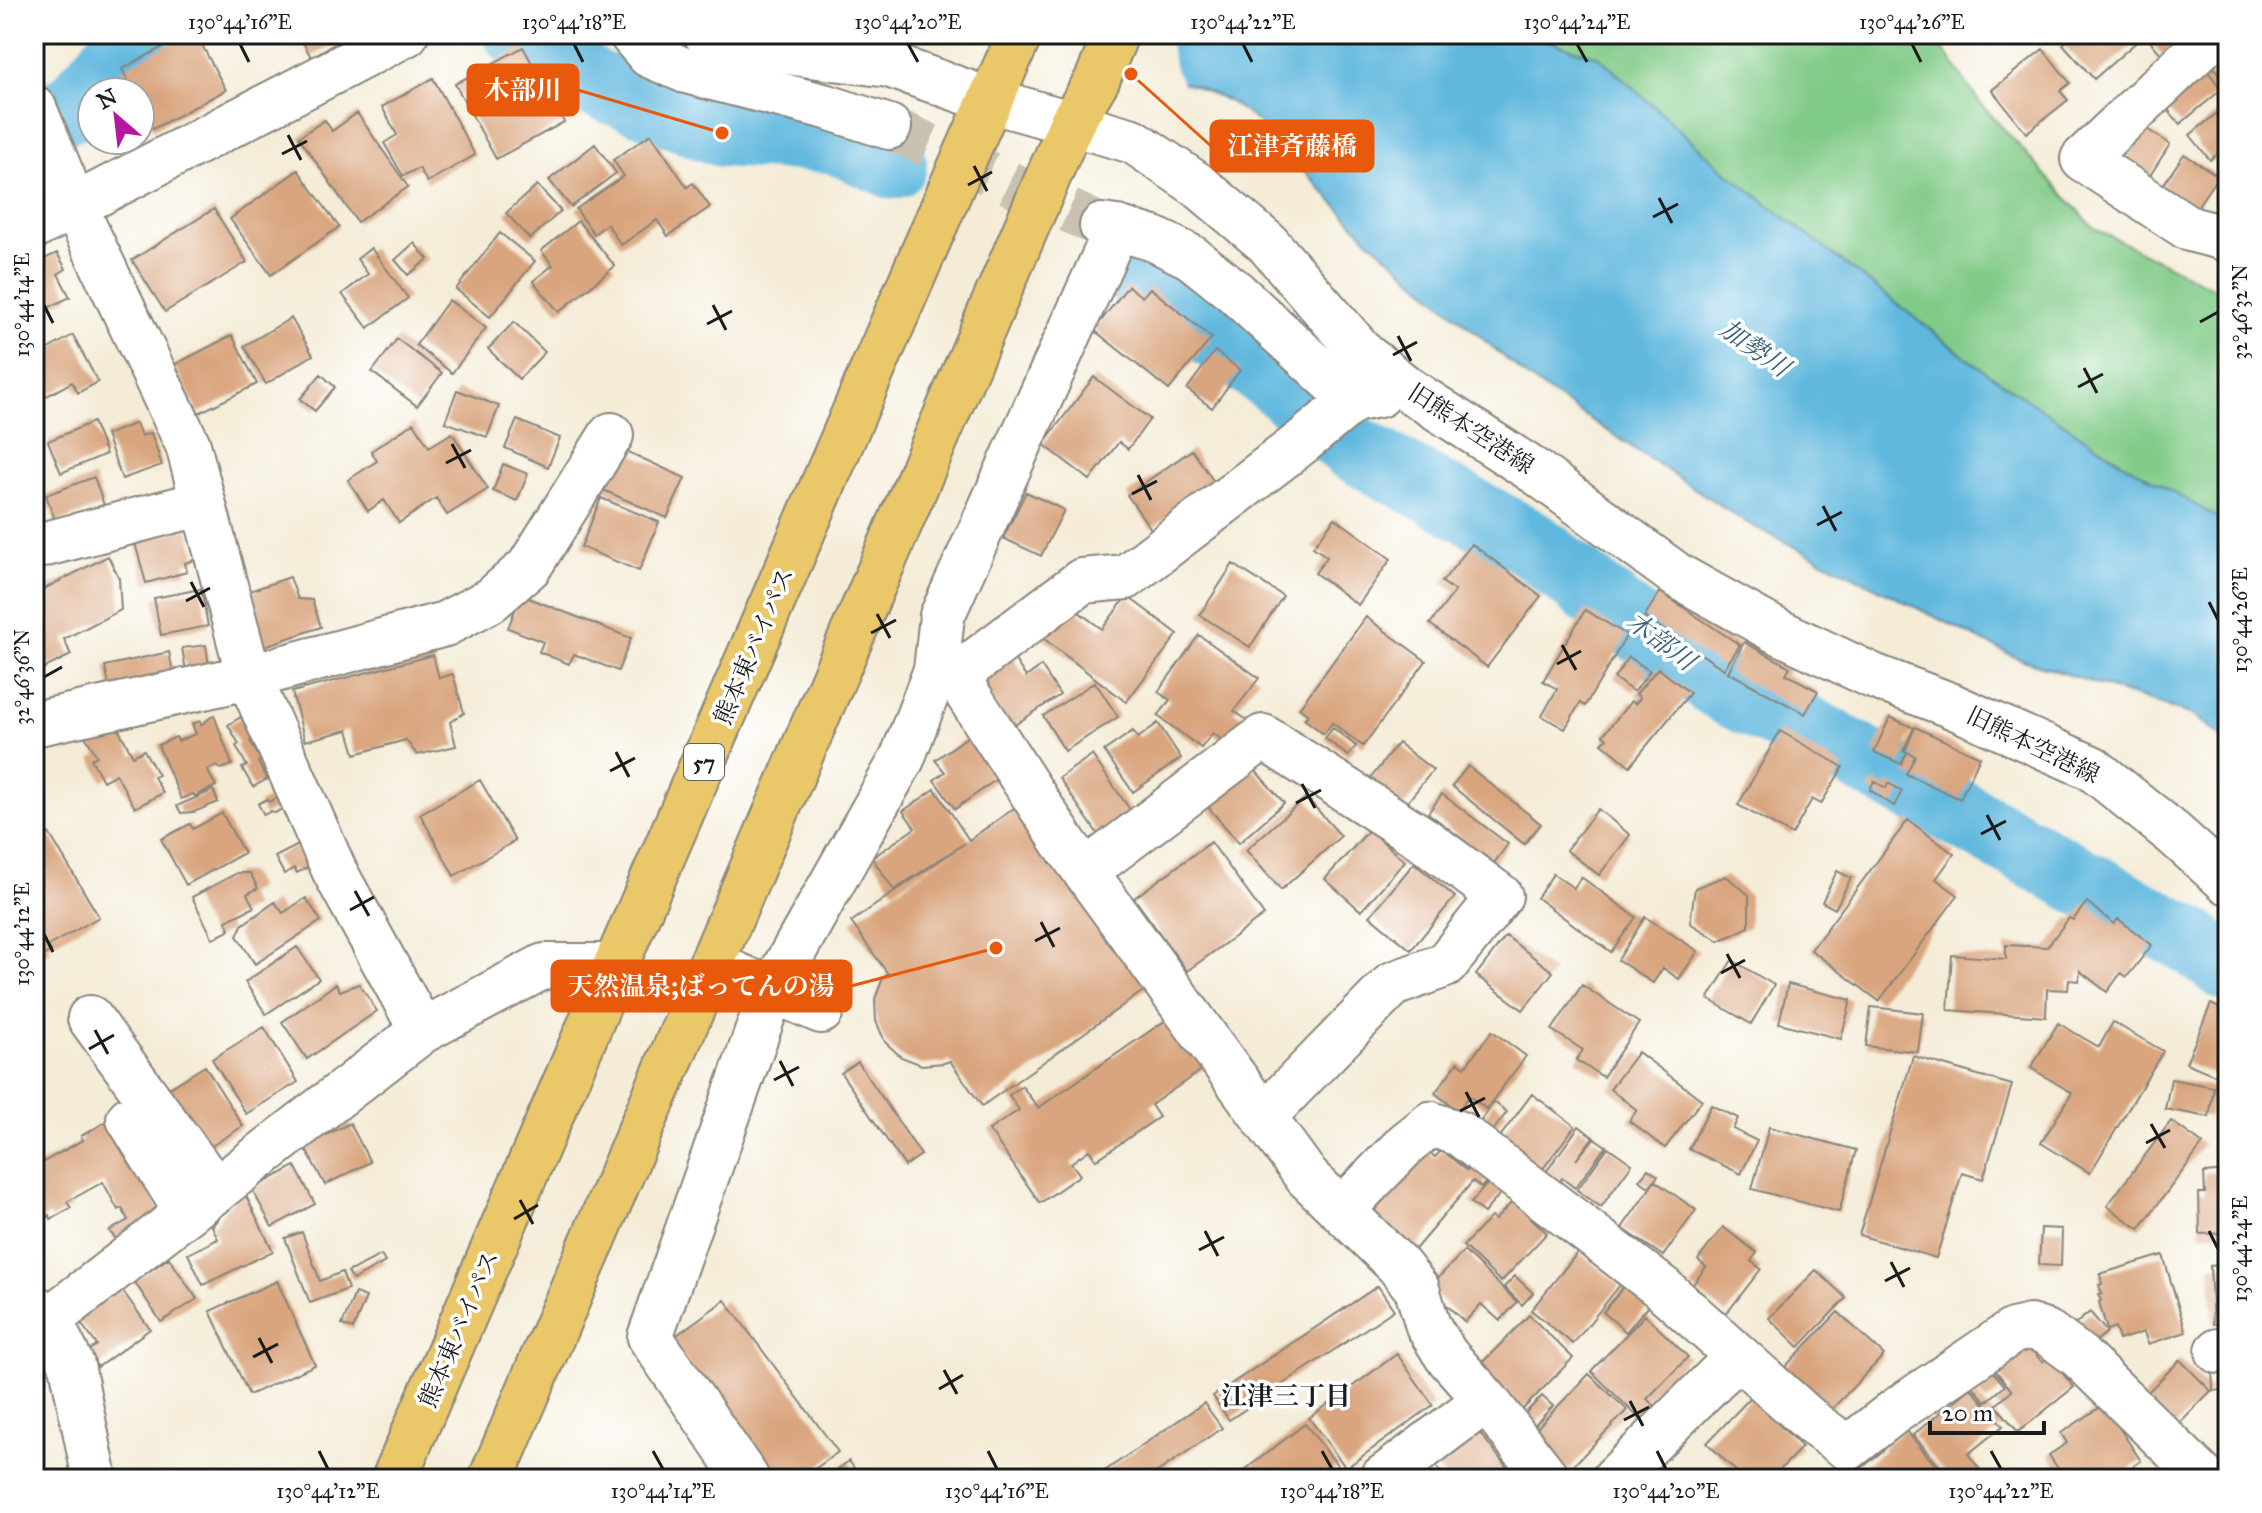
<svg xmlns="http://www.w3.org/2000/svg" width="2262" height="1513" viewBox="0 0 2262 1513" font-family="'IM FELL Great Primer','Noto Serif JP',serif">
  <rect width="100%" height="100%" fill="#fff"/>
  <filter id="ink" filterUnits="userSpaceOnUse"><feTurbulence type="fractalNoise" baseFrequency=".0125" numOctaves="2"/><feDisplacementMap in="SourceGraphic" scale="16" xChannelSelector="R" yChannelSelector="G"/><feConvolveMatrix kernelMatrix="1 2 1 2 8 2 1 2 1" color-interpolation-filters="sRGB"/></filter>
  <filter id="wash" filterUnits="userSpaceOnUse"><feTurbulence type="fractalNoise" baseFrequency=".006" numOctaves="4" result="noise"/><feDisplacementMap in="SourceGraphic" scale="32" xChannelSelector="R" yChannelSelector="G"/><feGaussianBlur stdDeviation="1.8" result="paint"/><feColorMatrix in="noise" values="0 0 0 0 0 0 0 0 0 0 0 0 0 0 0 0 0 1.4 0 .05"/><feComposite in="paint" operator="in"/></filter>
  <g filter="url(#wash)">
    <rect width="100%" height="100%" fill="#f4ecd7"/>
    <path fill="#81cb88" stroke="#4e7452" stroke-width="2" d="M1526 34H1933L1980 103 2094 228 2228 295V524L2120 461 1980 368 1726 172 1599 57Z"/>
    <path fill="#61b8de" stroke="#3e6a7d" stroke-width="2" d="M1068 34H1526L1599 57 1726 172 1980 368 2120 461 2228 524V742L2193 715 2017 658 1745 522 1528 378 1369 240 1257 121 1228 101 1192 85 1180 82Z"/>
    <path fill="#f4ecd7" d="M1064 34H1175L1170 46 1175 69 1185 87 1066 38Z"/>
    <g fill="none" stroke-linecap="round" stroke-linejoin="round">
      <path stroke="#61b8de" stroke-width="68" d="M518 34 591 82 722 133 833 139 893 165
        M34 122 72 108 136 34
        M1124 266 1283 387 1353 448 1530 543 1668 651 1732 694 1812 732 2195 944 2228 968"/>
    </g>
    <g id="blocks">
      <path fill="#d9a57e" d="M187 34H196L226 90 153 129 140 103V92H134L122 69Z
        M298 34H352L311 57Z
        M2075 34H2140L2142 37 2094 79 2063 44Z
        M2144 34H2188L2162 55Z
        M2228 34V84L2202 53Z
        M523 47 564 122 496 159 455 84Z
        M2043 49 2070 83 2060 91 2068 100 2026 133 1992 90Z
        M2200 62 2222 89 2180 124 2157 97Z
        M433 78 475 155 427 182 419 168 403 176 384 143 397 135 382 107Z
        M2228 104V145L2210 160 2190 135Z
        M357 113 408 187 357 222 299 137 325 120 332 131Z
        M2136 122 2170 144 2148 179 2113 158Z
        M651 134 687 187 693 183 710 207 668 236 657 220 621 245 607 224 594 234 576 209 624 176 613 160Z
        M595 144 616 173 571 207 549 180Z
        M2184 154 2218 176 2195 210 2161 188Z
        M298 170 339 227 271 275 230 219Z
        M537 185 561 211 530 239 506 213Z
        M214 209 247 262 165 312 132 260Z
        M578 221 615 266 559 312 533 281 553 265 541 251Z
        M500 233 535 261 490 317 456 289Z
        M414 243 428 259 408 275 395 260Z
        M371 248 408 298 368 328 342 294 368 274 357 259Z
        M57 253 66 269 58 274 70 297 34 315V264Z
        M1128 286 1142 297 1150 288 1212 338 1169 390 1094 330Z
        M449 300 486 328 452 373 416 345Z
        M291 318 313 355 266 384 244 346Z
        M514 322 545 352 519 379 488 349Z
        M73 335 98 382 78 393 72 382 34 403V357Z
        M232 335 257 384 199 413 174 365Z
        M397 339 442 373 417 406 372 372Z
        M1215 351 1240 370 1212 408 1187 389Z
        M321 374 335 387 315 411 300 399Z
        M1094 377 1150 419 1128 449 1119 442 1090 480 1043 444Z
        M457 390 499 406 487 437 445 422Z
        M517 420 560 438 548 467 505 448Z
        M93 422 106 454 61 473 48 441Z
        M136 423 141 436 151 433 162 465 122 479 106 435Z
        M414 423 429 447 452 433 488 489 447 515 436 498 399 523 384 500 368 511 348 480 377 461 371 451Z
        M613 445 685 478 667 518 594 486Z
        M1192 450 1215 483 1151 529 1127 495Z
        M503 464 528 474 517 501 493 491Z
        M94 477 104 505 56 523 46 495Z
        M1026 492 1064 510 1041 556 1003 538Z
        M601 498 659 522 639 571 581 547Z
        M1335 518 1391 559 1358 605 1315 573 1327 557 1313 547Z
        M188 528 197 559 185 563 187 572 146 583 135 543Z
        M1472 544 1541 596 1487 667 1430 624 1455 591 1442 582Z
        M108 556 119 578 121 610 64 639 71 655 43 669 34 652V594Z
        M1233 564 1283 596 1250 647 1200 615Z
        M290 577 298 599 312 600 321 627 259 648 241 594Z
        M201 589 208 626 161 635 154 598Z
        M1660 592 1740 645 1724 669 1644 617Z
        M521 595 631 638 618 671 574 654 569 664 539 652 543 642 508 628Z
        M1127 596 1178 634 1126 702 1043 638 1068 604 1102 629Z
        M1585 610 1627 635 1585 706 1580 703 1565 729 1542 716 1557 689 1543 681Z
        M1366 617 1426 661 1363 746 1332 723 1324 734 1304 719 1308 715 1299 708Z
        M1199 635 1259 678 1234 711 1247 720 1229 745 1213 733 1201 748 1158 716 1170 700 1158 692Z
        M1744 642 1790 667 1786 674 1818 691 1805 714 1728 672Z
        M206 645 209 666 186 671 182 648Z
        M169 652 174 677 110 690 105 666Z
        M433 655 439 678 453 674 464 713 450 722 456 746 417 755 406 740 355 754 348 730 305 741 292 692Z
        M1013 657 1026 677 1041 666 1060 695 1010 728 979 680Z
        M1629 657 1650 671 1634 692 1614 678Z
        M1658 668 1690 693 1630 766 1602 743 1607 738 1603 735 1631 701 1635 704 1640 698 1636 694Z
        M1095 682 1118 717 1065 751 1043 716Z
        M214 715 232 765 221 769 216 766 207 770 216 786 195 796 193 794 181 799 158 745 176 737 178 741 196 734 192 724 200 721 201 725Z
        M241 717 253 739 250 741 261 760 258 762 267 779 253 787 242 768 247 766 236 746 239 744 228 725Z
        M1890 717 1914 728 1903 751 1907 753 1901 764 1874 752Z
        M115 723 133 756 144 750 158 775 154 777 163 793 135 808 116 774 103 781 91 759 97 756 85 736 98 728Z
        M1158 723 1181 758 1133 792 1104 751 1133 731 1138 738Z
        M1915 727 1980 757 1960 799 1906 774 1915 756 1905 751Z
        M1333 728 1356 746 1348 756 1325 738Z
        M1780 731 1843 767 1821 804 1812 799 1792 835 1738 805Z
        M970 735 1001 776 955 809 934 780 945 772 935 760Z
        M1398 743 1433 770 1397 815 1363 788Z
        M1092 755 1142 827 1109 850 1059 778Z
        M1468 766 1541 824 1524 844 1452 786Z
        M1253 768 1284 803 1239 843 1208 807Z
        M480 780 515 841 454 876 420 814Z
        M1874 781 1886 788 1888 783 1902 791 1894 806 1870 790Z
        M935 789 969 840 1020 804 1150 986 982 1106 950 1061 944 1063 922 1065 901 1057 885 1042 876 1021 875 999 883 978 888 974 851 922 965 843 894 890 872 858 915 828 903 811Z
        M213 790 218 802 194 812 181 813 177 806Z
        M1442 794 1508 844 1494 863 1428 813Z
        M278 797 283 808 275 813 271 811 264 815 258 804 267 799 269 802Z
        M1306 797 1341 836 1281 890 1246 850Z
        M1598 809 1630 835 1599 875 1566 850Z
        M222 813 244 853 186 885 161 839 190 824 193 829Z
        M1908 820 1954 854 1936 879 1958 895 1879 1001 1811 950Z
        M1369 830 1405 861 1361 911 1325 879Z
        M49 833 99 917 48 946 51 951 34 961V842Z
        M1211 842 1264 915 1187 971 1134 898Z
        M300 844 312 865 297 873 294 868 284 874 275 857Z
        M1414 863 1455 897 1411 950 1370 916Z
        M1837 871 1851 878 1835 909 1822 902Z
        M237 873H250L258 888 247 894 254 907 226 921 230 930 213 939 192 897Z
        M1553 874 1574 888 1581 877 1636 917 1611 952 1537 898Z
        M1726 876 1749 895V927L1719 941 1690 923 1695 888Z
        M306 898 321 921 255 964 237 936 242 925 275 902 283 913Z
        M2087 902 2114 924 2118 919 2152 945 2127 977 2121 973 2107 992 2080 971 2079 981 2069 980 2068 990 2047 989 2046 1017 1948 1010 1952 955 2006 959V945L2047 947 2069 918 2073 920Z
        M1645 917 1698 951 1679 979 1663 968 1653 983 1618 960Z
        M1506 936 1553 972 1523 1010 1476 975Z
        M297 947 319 979 266 1014 245 982Z
        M1732 960 1774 985 1751 1024 1708 999Z
        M336 984 340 991 359 984 377 1011 307 1059 282 1022Z
        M1788 984 1851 1000 1841 1039 1779 1023Z
        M1582 985 1639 1023 1603 1077 1576 1060 1583 1050 1552 1030Z
        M2211 1004 2228 1012V1051L2217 1076 2186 1063Z
        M1871 1007 1923 1013 1918 1052 1866 1046Z
        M1172 1016 1207 1066 1151 1105 1159 1117 1096 1160 1089 1150 1071 1163 1080 1175 1040 1203 989 1130 1019 1110 1009 1095 1022 1086 1038 1108Z
        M2113 1022 2163 1051 2090 1173 2041 1143 2072 1093 2031 1068 2058 1023 2099 1047Z
        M264 1027 298 1082 246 1114 212 1059Z
        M1492 1031 1526 1056 1486 1109 1469 1096 1458 1111 1435 1093 1458 1062 1465 1067Z
        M1638 1052 1702 1100 1665 1148 1629 1121 1637 1110 1610 1089Z
        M1913 1056 2012 1085 1983 1179 1962 1173 1936 1258 1859 1235Z
        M858 1062 921 1155 905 1166 841 1073Z
        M205 1066 243 1126 207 1149 161 1093Z
        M2171 1079 2214 1087 2209 1117 2165 1109Z
        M1532 1094 1575 1126 1542 1170 1499 1138Z
        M1494 1102 1507 1112 1489 1136 1477 1127Z
        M1711 1105 1738 1118 1733 1129 1757 1141 1741 1174 1689 1149Z
        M2171 1121 2203 1144 2139 1229 2107 1206Z
        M104 1123 121 1131 161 1215 116 1239 109 1231 128 1220 122 1208 118 1210 103 1182 67 1202 71 1208 51 1219 49 1215 40 1220 34 1208V1167L83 1140 81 1136Z
        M350 1123 370 1162 325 1185 304 1146Z
        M1579 1126 1593 1137 1576 1160 1594 1138 1606 1146 1575 1188 1562 1178 1560 1182 1546 1172Z
        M1769 1127 1856 1150 1839 1212 1752 1189Z
        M1608 1147 1632 1164 1601 1207 1577 1190Z
        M1426 1150 1435 1157 1442 1150 1467 1171 1473 1164 1490 1177 1481 1188 1473 1181 1411 1254 1368 1218Z
        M295 1166 315 1204 272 1227 252 1189Z
        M1648 1169 1658 1176 1649 1187 1639 1180Z
        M2228 1171V1233L2200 1234 2199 1193H2205L2204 1173Z
        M1491 1179 1504 1189 1484 1213 1471 1203Z
        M1655 1181 1696 1210 1663 1256 1622 1228Z
        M245 1194 273 1251 203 1285 188 1254 218 1239 212 1226 235 1198Z
        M1513 1201 1547 1233 1501 1282 1463 1246 1491 1217 1495 1220Z
        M1723 1227 1757 1253 1751 1261 1761 1269 1726 1314 1691 1287 1706 1267 1698 1260Z
        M2041 1228 2062 1229 2061 1266 2039 1265Z
        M302 1232 320 1281 342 1272 348 1289 310 1303 285 1238Z
        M1464 1251 1517 1302 1500 1321 1481 1304 1465 1322 1428 1288Z
        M1578 1252 1620 1285 1573 1344 1531 1310Z
        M381 1255 385 1262 353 1280 348 1272Z
        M2163 1255 2186 1332 2148 1344 2144 1332 2119 1340 2115 1327 2107 1330 2099 1302 2101 1301 2099 1294H2102L2099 1285 2102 1284 2100 1274Z
        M169 1258 197 1299 161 1322 134 1281Z
        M2228 1264V1323L2213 1324 2210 1266Z
        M1816 1270 1846 1298 1799 1347 1769 1318Z
        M1515 1276 1533 1293 1522 1305 1504 1287Z
        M277 1281 315 1365 249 1395 210 1311Z
        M1626 1284 1650 1305 1643 1313 1641 1312 1642 1313 1626 1332 1603 1312Z
        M1378 1286 1394 1310 1229 1420 1213 1396Z
        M120 1287 150 1329 98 1367 87 1352 97 1345 77 1318Z
        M355 1293 366 1297 353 1329 342 1325Z
        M725 1300 838 1452 801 1479H773L670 1340Z
        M1838 1312 1884 1355 1831 1410 1785 1367Z
        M2090 1312 2107 1332 2090 1346 2073 1326Z
        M1529 1315 1573 1358 1522 1410 1477 1368Z
        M1645 1315 1688 1357 1647 1399 1662 1413 1648 1427 1591 1371Z
        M2027 1344 2042 1362 2049 1357 2074 1387 2018 1432 1996 1405 2012 1391 1995 1370Z
        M1397 1354 1433 1405 1346 1468 1309 1418Z
        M2180 1360 2211 1391 2174 1428 2143 1397Z
        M1984 1361 2005 1386 1986 1402 1965 1377Z
        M2228 1364V1413L2223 1414 2222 1390 2213 1391 2212 1367Z
        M1589 1374 1627 1410 1569 1470 1531 1434Z
        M1971 1388 2003 1426 1968 1454 1981 1471 1971 1479H1950L1913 1435Z
        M1542 1396 1553 1406 1530 1430 1519 1420Z
        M1751 1397 1802 1447 1771 1479H1744L1707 1443Z
        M1204 1403 1222 1428 1147 1479H1093Z
        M2104 1405 2141 1461 2129 1469 2135 1479H2065L2049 1455 2067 1443 2061 1433Z
        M1305 1424 1338 1466 1332 1470 1336 1475 1330 1479H1247L1242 1472Z
        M1475 1427 1509 1470 1498 1479H1446L1432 1461Z
        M1905 1429 1941 1472 1932 1479H1848L1884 1450 1882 1448Z
        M849 1461 862 1479H824Z"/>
    </g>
  </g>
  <g filter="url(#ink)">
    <use href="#blocks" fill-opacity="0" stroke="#88847a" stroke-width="2"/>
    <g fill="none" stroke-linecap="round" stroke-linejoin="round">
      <path stroke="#c9c2b2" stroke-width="44" stroke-dasharray="44 22" stroke-linecap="butt" d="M889 127 1102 226"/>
      <defs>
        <path id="minor" d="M631 34 649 55 686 71 827 107 889 127
          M2215 34 2083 159 2190 229 2228 239
          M34 108 75 207 188 445 249 677 335 872 422 1031
          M1102 226 1117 228 1154 239 1191 257 1234 291 1353 400 1379 395
          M34 547 203 503
          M936 670 956 676 1063 841 1307 1177 1398 1265 1417 1289 1428 1326 1446 1355 1486 1400 1381 1479
          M956 676 1082 581 1126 577 1301 443 1353 400
          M34 724 249 677 445 624 491 600 529 567 611 435
          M1085 872 1263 737 1423 839 1500 896 1445 965 1393 984 1264 1116
          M711 964 821 1011
          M90 1018 216 1191
          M129 1119 187 1213
          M1342 1210 1406 1144 1431 1124 1460 1134 1662 1288 1814 1424 1848 1448 1894 1412 2013 1331 2030 1327 2048 1333 2079 1356 2205 1479
          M34 1307 49 1319 72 1365 95 1479
          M34 1331 422 1031 544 966H616
          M2218 1351H2228
          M1486 1400 1548 1479
          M747 1479 650 1337 772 990 902 759 936 670 942 616 1117 228
          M1614 1479 1738 1356"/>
        <path id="tertiary" d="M706 34 763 49 889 65 989 100 1133 141 1198 185 1267 243 1364 355 1409 390 1539 474 1678 576 1773 629 1873 676 1950 705 2092 768 2173 833 2228 882
          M34 227 406 34"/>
        <path id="trunk" d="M394 1479 955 179 1020 34
          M491 1479 1033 212 1072 122 1097 80 1116 34"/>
      </defs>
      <use href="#minor" stroke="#88847a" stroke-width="48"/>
      <use href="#tertiary" stroke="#88847a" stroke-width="48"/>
      <use href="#trunk" stroke="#88847a" stroke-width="48"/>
      <use href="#minor" stroke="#fff" stroke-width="44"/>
      <use href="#tertiary" stroke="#fff" stroke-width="44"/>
      <use href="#trunk" stroke="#eac769" stroke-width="44"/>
    </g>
  </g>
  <path fill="none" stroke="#1c1c1c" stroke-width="3" d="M240 44 249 62M574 44 583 62M908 44 918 62M1243 44 1252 62M1577 44 1587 62M1912 44 1921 62M288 135 301 160M282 154 307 141M974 166 987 191M968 185 992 172M1659 198 1672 223M1653 217 1678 204M44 305 53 323M713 305 726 330M2200 322 2218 312M707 324 732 311M1398 336 1411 361M1393 355 1417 342M2084 368 2097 393M2078 387 2103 374M452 444 465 468M446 463 471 450M1138 475 1151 500M1132 494 1157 481M1823 506 1836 531M1817 525 1842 512M191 582 204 607M186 601 210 588M2209 602 2218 620M877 614 890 638M871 633 896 620M1562 645 1576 670M1557 664 1581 651M44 677 62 667M616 752 629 777M610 771 635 758M1302 784 1315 808M1296 803 1321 790M1987 815 2000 840M1981 834 2006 821M355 891 369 916M350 910 374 897M1041 922 1054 947M44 934 53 952M1035 941 1060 928M1727 954 1740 978M1721 973 1745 960M95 1030 108 1054M89 1049 114 1035M780 1061 793 1086M774 1080 799 1067M1466 1092 1479 1117M1460 1111 1485 1098M2151 1124 2165 1148M2146 1143 2170 1130M520 1200 533 1224M514 1219 538 1205M1205 1231 1218 1256M2209 1231 2218 1249M1199 1250 1224 1237M1891 1262 1904 1287M1885 1281 1910 1268M259 1338 272 1363M253 1357 278 1344M944 1370 957 1394M939 1389 963 1375M1630 1401 1643 1426M1624 1420 1649 1407M319 1451 328 1469M653 1451 663 1469M988 1451 997 1469M1322 1451 1332 1469M1657 1451 1666 1469M1991 1451 2001 1469"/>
  <g text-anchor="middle" stroke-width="7" stroke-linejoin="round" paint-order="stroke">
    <rect fill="#fff" stroke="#606060" stroke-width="2" x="684" y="744" width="40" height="36" rx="6"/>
    <g font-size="22" font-weight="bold" fill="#1c1c1c">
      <text x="704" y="770">57</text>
    </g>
    <g font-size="24" fill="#1c1c1c" stroke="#fff">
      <text transform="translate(1471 429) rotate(33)" y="8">旧熊本空港線</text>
      <text transform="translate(754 646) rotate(-67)" y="8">熊本東バイパス</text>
      <text transform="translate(2033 745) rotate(26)" y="8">旧熊本空港線</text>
      <text transform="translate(459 1329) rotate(-67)" y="8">熊本東バイパス</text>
    </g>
    <g font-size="26" font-style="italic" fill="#3b6273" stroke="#fff">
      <text transform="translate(1755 348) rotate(35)" y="9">加勢川</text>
      <text transform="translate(1661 641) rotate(37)" y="9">木部川</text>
    </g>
    <g font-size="26" font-weight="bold" fill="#1c1c1c" stroke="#fff">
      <text x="1286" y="1405">江津三丁目</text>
    </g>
  </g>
  <path fill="none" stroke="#e8590c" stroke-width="3" d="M722 133L578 90M1131 74L1211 146M996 948L851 986"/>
  <g fill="#e8590c" stroke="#fff" stroke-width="3">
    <circle cx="722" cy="133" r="8"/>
    <circle cx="1131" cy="74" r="8"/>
    <circle cx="996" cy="948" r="8"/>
  </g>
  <g fill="#e8590c" stroke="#e8590c" stroke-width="3">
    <rect x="468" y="65" width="110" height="50" rx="8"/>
    <rect x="1211" y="121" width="162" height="50" rx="8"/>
    <rect x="552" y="961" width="299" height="50" rx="8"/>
  </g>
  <g font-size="26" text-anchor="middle" font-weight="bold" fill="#fff">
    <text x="523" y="99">木部川</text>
    <text x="1292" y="155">江津斉藤橋</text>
    <text x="701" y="995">天然温泉;ばってんの湯</text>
  </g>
  <rect width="2262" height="1513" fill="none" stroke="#fff" stroke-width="88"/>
  <g transform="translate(116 116) rotate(332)"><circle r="38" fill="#ffffff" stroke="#a4a4a4" stroke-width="2"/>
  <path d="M0-6L14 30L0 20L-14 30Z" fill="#b5179e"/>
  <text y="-12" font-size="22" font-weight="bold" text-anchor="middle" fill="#1c1c1c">N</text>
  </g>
  <path d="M1930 1421v12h114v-12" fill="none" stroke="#1c1c1c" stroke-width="4"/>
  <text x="1942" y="1421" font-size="24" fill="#1c1c1c" stroke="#ffffff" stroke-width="6" paint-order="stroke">20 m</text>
  <rect x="44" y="44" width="2174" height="1425" fill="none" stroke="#1c1c1c" stroke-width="3"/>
  <g font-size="20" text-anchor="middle" fill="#1c1c1c">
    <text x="240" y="29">130°44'16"E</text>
    <text x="574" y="29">130°44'18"E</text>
    <text x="908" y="29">130°44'20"E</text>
    <text x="1243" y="29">130°44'22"E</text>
    <text x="1577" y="29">130°44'24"E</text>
    <text x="1912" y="29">130°44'26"E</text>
    <text transform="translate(22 305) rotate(-90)" y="7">130°44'14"E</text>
    <text transform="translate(2240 312) rotate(-90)" y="7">32°46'32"N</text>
    <text transform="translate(2240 620) rotate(-90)" y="7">130°44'26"E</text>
    <text transform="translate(22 677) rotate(-90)" y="7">32°46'36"N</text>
    <text transform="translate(22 934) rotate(-90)" y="7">130°44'12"E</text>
    <text transform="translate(2240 1249) rotate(-90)" y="7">130°44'24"E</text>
    <text x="328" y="1498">130°44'12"E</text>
    <text x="663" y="1498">130°44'14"E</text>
    <text x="997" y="1498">130°44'16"E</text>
    <text x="1332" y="1498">130°44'18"E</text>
    <text x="1666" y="1498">130°44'20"E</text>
    <text x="2001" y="1498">130°44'22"E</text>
  </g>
</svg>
